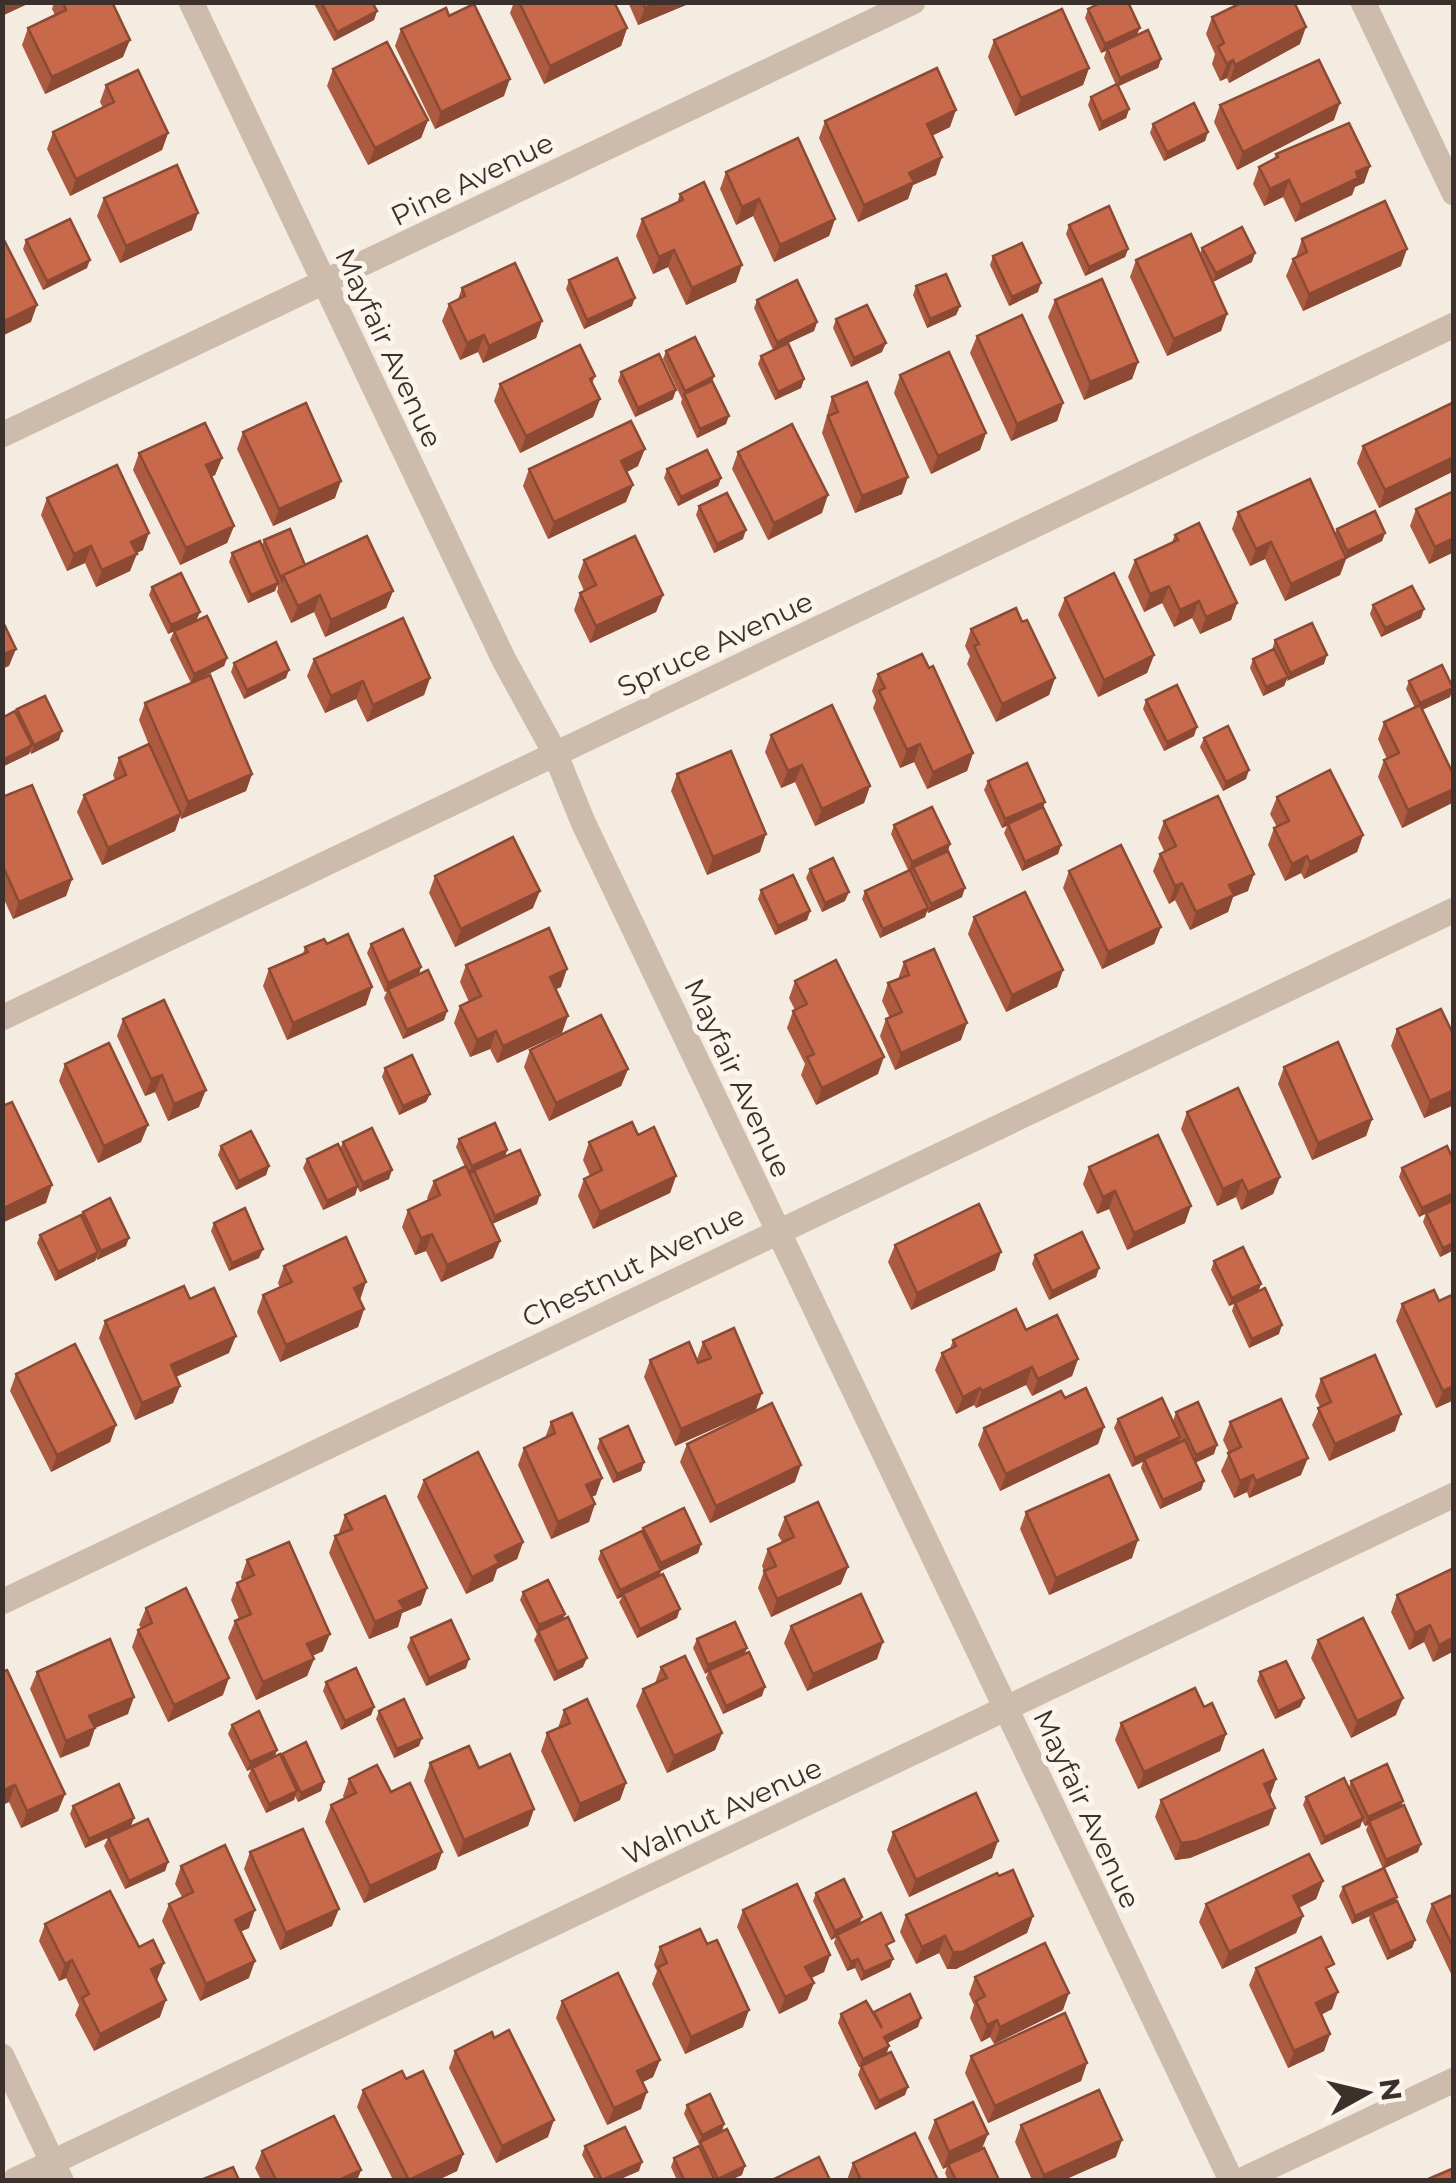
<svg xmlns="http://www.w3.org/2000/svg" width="1456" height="2183" viewBox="0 0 1456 2183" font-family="Montserrat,sans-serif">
  <rect width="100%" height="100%" fill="#f4ebe1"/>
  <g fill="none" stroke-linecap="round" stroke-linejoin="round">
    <path stroke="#cdbbac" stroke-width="25" d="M191 2 504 660 555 753 583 822 1231 2180
      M1363 2 1454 193
      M2 435 913 2
      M2 1018 1454 325
      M2 1602 1454 910
      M2 2056 61 2180
      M15 2180 1454 1495
      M1242 2180 1454 2080"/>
  </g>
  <path fill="#ac5a40" d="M54 2H112L123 57 45 94 22 45 28 28 55 15 52 9Z
    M313 2H372L377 11 374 20 334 41Z
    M514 2H614L627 28 621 46 544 84 510 13Z
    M628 2H693L638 25Z
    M1088 9 1137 35 1161 59 1158 68 1118 86 1129 109 1126 118 1099 131 1088 105 1091 97 1116 85 1104 58 1106 51 1101 53 1085 18Z
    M449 16 504 96 435 129 395 46 401 29Z
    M1212 17 1300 44 1229 83 1227 78 1220 81 1212 64 1215 54 1206 34Z
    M994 40 1089 68 1083 85 1015 116 988 57Z
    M333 69 428 120 421 138 368 165 327 86Z
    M106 85 168 133 162 150 70 196 47 149 53 132 103 108 100 102Z
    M1220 105 1334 120 1237 170 1214 122Z
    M825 121 950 127 932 136 936 175 913 185 908 199 858 222 819 138Z
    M1153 124 1208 132 1205 141 1164 161 1150 133Z
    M1276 154 1370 166 1364 183 1355 187 1352 195 1295 222 1283 197 1264 206 1253 184 1259 167 1274 159Z
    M726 172 835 219 829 236 774 262 753 216 736 225 720 189Z
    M680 194 736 282 686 305 668 267 653 274 636 236 642 219 677 203Z
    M104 198 192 230 120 263 97 216Z
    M1069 225 1128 249 1125 257 1085 276 1066 234Z
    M1302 239 1401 266 1303 311 1286 276 1293 259 1296 257Z
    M26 240 87 268 43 290 23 249Z
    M1202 248 1252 262 1213 282 1227 314 1221 331 1167 356 1130 277 1136 260 1200 254Z
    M993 256 1038 292 1009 306 990 265Z
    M569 280 632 306 584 329 566 289Z
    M916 286 960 306 956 315 927 328 913 295Z
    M462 288 542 321 536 338 483 363 478 352 460 360 442 321 449 304 458 299Z
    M757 300 817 322 814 331 788 343 804 379 801 388 775 400 758 364 761 356 773 350 754 308Z
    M1055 300 1138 362 1132 379 1084 400 1048 317Z
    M836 319 882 352 851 367 833 328Z
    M977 336 1063 403 1057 421 1011 441 970 353Z
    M666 351 714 376 712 381 726 424 697 438 681 403 682 399 663 359Z
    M621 372 673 399 635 417 618 381Z
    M900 375 986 433 980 450 931 474 894 393Z
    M595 376 592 384 600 399 593 417 520 453 494 401 500 384Z
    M832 397 902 494 855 513 822 433Z
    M243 432 335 498 273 526 237 449Z
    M1363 446 1454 471 1379 508 1357 463Z
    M738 452 822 513 768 540 732 469Z
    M139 453 222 458 215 475 211 477 234 526 227 543 180 565 133 470Z
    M638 466 627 472 626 502 548 539 523 486 529 469Z
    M667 469 721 478 718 486 678 506 664 478Z
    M1454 491V552L1429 564 1410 526 1416 509Z
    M47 498 143 550 136 553 130 571 96 587 85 563 67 571 41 515Z
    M699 506 743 539 714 553 696 515Z
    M1238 512 1335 533 1337 529 1385 533 1382 541 1346 559 1340 575 1285 601 1265 559 1250 566 1232 529Z
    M1175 535 1237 603 1231 620 1200 634 1192 618 1174 627 1162 603 1144 612 1128 577 1135 560 1172 542Z
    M264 540 305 565 393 591 386 608 325 637 314 612 291 623 277 592 278 588 277 585 275 591 248 603 229 562 232 553 262 546Z
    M584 560 663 595 656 612 590 643 574 610 580 593 584 591 578 577Z
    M152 587 200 612 196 621 168 634 149 595Z
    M1065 598 1154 655 1147 673 1098 697 1058 615Z
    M1373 605 1421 618 1381 637 1370 614Z
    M971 629 1055 678 1049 695 996 722 967 664 970 656 965 646Z
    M174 631 227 658 224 666 191 683 170 640Z
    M1275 640 1324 664 1286 680 1284 686 1263 696 1250 668 1253 659 1272 650Z
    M314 659 430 678 424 695 367 722 356 699 325 713 307 676Z
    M234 663 286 678 244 699 231 672Z
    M878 674 973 753 967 771 927 789 914 762 900 768 873 708 876 700 872 691Z
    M1409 681 1450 697 1422 710 1454 776V800L1452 803 1402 828 1378 777 1384 760 1387 759 1378 739 1384 722 1415 708 1406 689Z
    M1146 700 1194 736 1164 751 1143 709Z
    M145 703 252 774 246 791 181 819 180 816 175 831 102 865 77 812 84 795 115 780 113 775 119 758 149 745 139 720Z
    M17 709 59 740 31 754 30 751 29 754 2 767V718L16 713Z
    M771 735 870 786 864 803 815 826 795 782 781 788 765 752Z
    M1204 738 1246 779 1223 791 1200 747Z
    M677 774 760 852 707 875 671 791Z
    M988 781 1043 807 1061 845 1058 854 1022 871 1004 833 1007 826 1002 828 984 790Z
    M2 797 72 879 66 896 13 919 2 895Z
    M1277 797 1363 835 1357 852 1304 879 1301 873 1285 881 1268 845 1274 828 1277 827 1270 814Z
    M1164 821 1248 891 1233 897 1228 912 1190 930 1175 900 1169 904 1153 871 1160 854 1164 851 1158 838Z
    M894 825 950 844 948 851 962 897 928 913 927 911 925 917 880 938 862 899 865 891 908 870 891 834Z
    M810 869 845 901 822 912 806 878Z
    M1069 871 1161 927 1154 944 1102 969 1063 888Z
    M435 876 533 908 455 947 429 893Z
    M761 890 810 911 807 920 775 935 758 899Z
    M974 917 1063 970 1057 987 1006 1012 968 934Z
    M327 944 366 1005 287 1040 263 986 269 969 303 954 305 947Z
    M371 944 421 967 419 974 447 1011 444 1020 403 1039 384 998 387 991 385 992 367 953Z
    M904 962 961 1040 895 1070 880 1036 886 1019 890 1018 882 1001 888 983 898 979Z
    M466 965 561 987 556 989 562 1033 497 1063 490 1049 470 1057 454 1023 460 1006 469 1002 460 982Z
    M795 981 878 1074 816 1105 801 1075 805 1064 787 1028 793 1011 795 1010 789 998Z
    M123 1019 199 1107 168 1121 155 1092 145 1096 117 1036Z
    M1397 1029 1454 1036V1105L1424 1118 1391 1046Z
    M530 1050 628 1069 621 1086 549 1121 524 1067Z
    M65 1064 141 1142 98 1163 59 1081Z
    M1284 1067 1372 1119 1366 1136 1312 1160 1278 1084Z
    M385 1068 430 1094 426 1102 399 1115 382 1077Z
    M1187 1112 1280 1177 1273 1194 1241 1210 1236 1197 1217 1206 1181 1129Z
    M638 1135 676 1176 670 1193 593 1229 578 1196 584 1179 590 1176 583 1160 589 1142Z
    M459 1139 507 1150 505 1157 537 1204 492 1224 500 1241 493 1258 441 1282 426 1251 415 1255 402 1227 408 1210 429 1201 427 1198 434 1181 465 1167 456 1147Z
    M343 1142 389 1179 360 1192 357 1187 355 1195 323 1210 303 1168 307 1159 340 1149Z
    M221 1146 269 1166 266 1175 236 1190 218 1155Z
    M1089 1167 1185 1223 1127 1250 1109 1209 1097 1214 1083 1184Z
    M1402 1168 1454 1250 1440 1257 1423 1222 1426 1213 1419 1217 1399 1177Z
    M83 1212 126 1246 97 1260V1258L95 1261 55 1281 37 1243 40 1235 81 1216Z
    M214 1223 259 1258 229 1271 211 1231Z
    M895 1245 995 1270 911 1310 888 1262Z
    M1035 1255 1099 1268 1096 1277 1049 1300 1032 1264Z
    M1214 1261 1261 1284 1258 1291 1279 1334 1249 1348 1232 1311 1234 1304 1229 1306 1211 1270Z
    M284 1266 360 1300 364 1309 358 1327 280 1362 257 1312 263 1295 280 1288 278 1283Z
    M1454 1294V1400L1436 1408 1396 1321 1402 1304 1439 1301Z
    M190 1299 229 1353 176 1377 180 1386 173 1403 135 1420 99 1338 105 1321Z
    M1026 1330 1078 1359 1072 1376 1032 1396 1026 1385 976 1408 974 1405 956 1414 935 1370 942 1353 950 1349 953 1340Z
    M703 1342 756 1410 675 1446 644 1377 650 1360 697 1359Z
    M16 1374 116 1425 110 1442 51 1472 10 1391Z
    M1321 1379 1395 1431 1329 1461 1312 1425 1320 1407 1315 1396Z
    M1065 1398 1104 1427 1098 1444 1000 1491 978 1445 984 1428Z
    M1176 1412 1214 1454 1195 1463 1204 1481 1201 1490 1160 1509 1141 1468 1143 1461 1132 1467 1114 1428 1118 1419 1173 1421Z
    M551 1422 596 1495 591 1497 589 1522 551 1539 518 1465 524 1448 545 1438Z
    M1230 1422 1301 1475 1249 1498 1247 1492 1234 1498 1221 1471 1229 1453 1223 1440Z
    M600 1439 644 1462 641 1471 613 1483 597 1448Z
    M687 1444 795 1482 710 1523 680 1462Z
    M424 1480 523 1542 517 1559 497 1569 493 1581 466 1594 417 1497Z
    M1026 1512 1132 1558 1049 1595 1020 1529Z
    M345 1515 427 1588 421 1605 402 1613 398 1627 369 1639 329 1553 335 1536 340 1534 339 1532Z
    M785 1517 841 1584 771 1617 758 1588 764 1571 762 1566 768 1549 782 1542 778 1535Z
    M643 1528 701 1544 698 1553 661 1571 659 1576 677 1618 637 1638 619 1602 622 1597 617 1599 598 1559 601 1551 642 1531Z
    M247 1560 323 1651 312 1656 314 1659 307 1676 256 1700 228 1638 235 1621 239 1619 231 1600 237 1583 242 1581 241 1577Z
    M1454 1568V1651L1433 1662 1424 1642 1409 1650 1391 1612 1397 1595Z
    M523 1592 563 1620 583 1667 554 1681 534 1640 537 1634 520 1600Z
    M146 1608 223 1695 168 1722 132 1647 138 1630 141 1628 139 1625Z
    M791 1626 877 1659 807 1691 784 1643Z
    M411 1638 466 1668 426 1686 407 1647Z
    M697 1639 747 1648 745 1653 762 1696 723 1714 706 1678 708 1672 705 1674 693 1648Z
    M1318 1640 1396 1715 1351 1738 1311 1658Z
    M661 1667 722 1733 715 1750 667 1773 636 1706 643 1689 655 1683Z
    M2 1672 65 1794 58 1811 21 1828 9 1802 2 1805Z
    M37 1672 128 1714 95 1728 89 1746 60 1758 30 1689Z
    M1260 1672 1304 1698 1300 1707 1275 1719 1257 1681Z
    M326 1682 374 1707 371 1715 341 1730 323 1691Z
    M1204 1707 1226 1734 1220 1751 1138 1789 1115 1740 1121 1723Z
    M564 1710 626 1783 620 1800 574 1822 541 1751 547 1733 558 1728Z
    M379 1711 419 1746 394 1758 376 1719Z
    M232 1725 275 1757H281L282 1754 324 1782 321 1791 298 1802 295 1796 294 1800 266 1813 248 1776 251 1769 247 1771 228 1734Z
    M430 1763 479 1768 534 1809 528 1826 458 1857 424 1781Z
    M349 1779 391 1792 442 1852 436 1869 364 1903 325 1822 331 1805 344 1798 343 1796Z
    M1276 1779 1270 1796 1269 1825 1190 1858 1175 1860 1155 1817 1161 1800Z
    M1351 1781 1401 1807 1418 1852 1383 1869 1366 1830 1368 1825 1365 1826 1362 1821 1360 1827 1321 1845 1303 1805 1306 1797 1349 1787Z
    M73 1806 131 1826 168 1862 165 1871 125 1889 104 1846 108 1838 85 1848 70 1814Z
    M893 1832 992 1858 909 1897 887 1850Z
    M250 1852 332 1926 280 1950 244 1869Z
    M181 1866 249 1928 241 1931 249 1978 200 2001 162 1921 169 1904 182 1897 175 1884Z
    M1323 1881 1316 1899 1299 1908 1303 1916 1296 1933 1222 1969 1199 1922 1206 1904Z
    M1343 1887 1395 1902 1415 1940 1412 1948 1387 1960 1369 1921 1370 1916 1352 1924 1339 1896Z
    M1454 1891V1977L1453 1978 1426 1921 1432 1904 1452 1895Z
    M816 1893 860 1923 891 1950 889 1951 890 1967 861 1981 855 1968 847 1971 834 1943 836 1937 831 1940 813 1901Z
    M743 1910 830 1955 824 1972 811 1978 814 1983 807 2000 779 2014 737 1927Z
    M906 1915 1033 1916 1027 1933 956 1969H947L939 1953 916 1964 900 1932Z
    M45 1924 139 1947 157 1980 156 1981 160 2017 94 2051 75 2015 79 2005 66 1978 59 1981 39 1941Z
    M660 1947 743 2027 685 2054 652 1984 657 1971 654 1965Z
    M1256 1968 1330 1976 1332 2009 1321 2015 1330 2034 1324 2051 1288 2068 1249 1985Z
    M975 1977 1063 2010 994 2044 990 2037 981 2042 970 2018 974 2005 969 1994Z
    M562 2001 660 2060 653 2077 643 2082 641 2109 607 2125 556 2018Z
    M873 2013 918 2027 887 2043 889 2046 886 2055 859 2067 838 2023 841 2014Z
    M455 2051 548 2137 496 2163 449 2068Z
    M971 2056 1087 2063 1081 2081 988 2123 965 2073Z
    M861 2066 905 2095 875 2110 858 2075Z
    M406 2079 463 2154 457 2171 438 2180H393L357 2107 363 2090Z
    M687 2105 724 2124 722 2132 742 2175 730 2180H677L671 2167 674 2158 699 2146 700 2143 699 2144 684 2114Z
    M935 2120 982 2149 999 2180H948L945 2173 947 2167 943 2169 928 2138Z
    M1021 2125 1116 2157 1064 2180H1032L1015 2142Z
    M585 2146 639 2171 618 2180H595L582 2155Z
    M262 2151 361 2170 357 2180H261L255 2168Z
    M853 2163 938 2180H847Z"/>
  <path fill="#8c4a34" d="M6 2H32L2 16Z
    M658 2H693L638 25 645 8Z
    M377 11 374 20 334 41 337 32Z
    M1306 27 1300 44 1229 83 1235 65Z
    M627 28 621 46 544 84 550 66Z
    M1140 28 1136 37 1101 53 1105 44Z
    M130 40 123 57 45 94 52 77Z
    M1161 59 1158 68 1117 87 1120 78Z
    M1233 60 1227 78 1220 81 1227 64Z
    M1089 68 1083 85 1015 116 1021 98Z
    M510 79 504 96 435 129 441 112Z
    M1340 103 1334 120 1237 170 1243 152Z
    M1129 109 1126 118 1099 131 1102 122Z
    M956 110 950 127 920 141 927 124Z
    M428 120 421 138 368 165 375 148Z
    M1208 132 1205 141 1164 161 1167 152Z
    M168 133 162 150 70 196 76 179Z
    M942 157 936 175 913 185 908 199 858 222 864 205 909 173Z
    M1370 166 1364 183 1355 187 1352 195 1295 222 1301 205 1356 172Z
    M1289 180 1283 197 1264 206 1270 189Z
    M759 199 753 216 736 225 742 207Z
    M198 213 192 230 120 263 126 246Z
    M835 219 829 236 774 262 780 245Z
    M1128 249 1125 257 1085 276 1089 267Z
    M1407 249 1401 266 1303 311 1309 294Z
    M674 250 668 267 653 274 659 257Z
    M1255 253 1252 262 1213 282 1216 273Z
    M90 260 87 268 43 290 47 281Z
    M742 265 736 282 686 305 692 288Z
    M1041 283 1038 292 1009 306 1012 297Z
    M635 298 632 306 584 329 587 320Z
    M37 305 31 322 2 336V322Z
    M960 306 956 315 927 328 930 319Z
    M1227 314 1221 331 1167 356 1174 339Z
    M542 321 536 338 483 363 489 346Z
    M817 322 814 331 773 350 777 342Z
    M484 335 478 352 460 360 467 343Z
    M886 343 882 352 851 367 854 358Z
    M1138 362 1132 379 1084 400 1090 382Z
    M714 376 711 385 684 394 682 399 685 391Z
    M804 379 801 388 775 400 778 392Z
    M676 390 673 399 635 417 638 408Z
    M600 399 593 417 520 453 526 436Z
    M1063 403 1057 421 1011 441 1017 424Z
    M729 416 726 424 697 438 700 429Z
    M986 433 980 450 931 474 938 456Z
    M645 449 638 466 615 478 621 461Z
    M1454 457V471L1379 508 1385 490Z
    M222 458 215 475 199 482 206 465Z
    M908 477 902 494 855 513 862 496Z
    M721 478 718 486 678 506 681 497Z
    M341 481 335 498 273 526 279 509Z
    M633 485 626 502 548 539 554 522Z
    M828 495 822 513 768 540 774 523Z
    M234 526 227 543 180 565 186 548Z
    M746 530 743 539 714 553 717 544Z
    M149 533 143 550 125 559 131 542Z
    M1385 533 1382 541 1346 559 1340 575 1285 601 1291 584 1344 559 1347 551Z
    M1454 538V552L1429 564 1435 547Z
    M1271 542 1265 559 1250 566 1256 549Z
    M91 546 85 563 67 571 74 554Z
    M137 554 130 571 96 587 102 570Z
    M278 583 275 591 248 603 251 595Z
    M1169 586 1162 603 1144 612 1150 594Z
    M393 591 386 608 325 637 331 620Z
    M320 595 314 612 291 623 298 606Z
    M663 595 656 612 590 643 596 626Z
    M1199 601 1192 618 1174 627 1180 610Z
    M1237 603 1231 620 1200 634 1206 617Z
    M1424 609 1421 618 1381 637 1385 628Z
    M200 612 196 621 168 634 171 625Z
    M16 649 9 666 2 669V655Z
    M1154 655 1147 673 1098 697 1104 680Z
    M1327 655 1324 664 1287 681 1290 673Z
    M227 658 224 666 191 683 194 674Z
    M289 670 286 678 244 699 247 690Z
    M1288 677 1284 686 1263 696 1266 687Z
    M430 678 424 695 367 722 373 705Z
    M1055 678 1049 695 996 722 1002 704Z
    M363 681 356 699 325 713 331 696Z
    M1453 688 1450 697 1417 712 1420 703Z
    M1197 727 1194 736 1164 751 1167 742Z
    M62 731 59 740 31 754 34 745Z
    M920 744 914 762 900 768 907 750Z
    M32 745 29 754 2 767V760Z
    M973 753 967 771 927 789 933 772Z
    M802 765 795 782 781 788 788 771Z
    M1249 770 1246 779 1223 791 1226 782Z
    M252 774 246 791 181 819 188 802Z
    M870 786 864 803 815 826 822 809Z
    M1454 789 1452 803 1402 828 1408 810Z
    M1045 802 1042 810 1002 828 1005 819Z
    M181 814 175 831 102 865 108 848Z
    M766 834 760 852 707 875 713 857Z
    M1363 835 1357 852 1304 879 1310 862Z
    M950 844 947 853 909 871 912 862Z
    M1061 845 1058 854 1022 871 1025 862Z
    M1307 856 1301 873 1285 881 1292 864Z
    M1254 874 1248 891 1233 897 1228 912 1190 930 1196 912 1229 885Z
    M72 879 66 896 13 919 19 902Z
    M1182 883 1175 900 1169 904 1175 886Z
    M965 888 962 897 928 913 931 904Z
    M540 891 533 908 455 947 461 929Z
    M849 892 845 901 822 912 825 903Z
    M928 908 925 917 880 938 883 929Z
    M810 911 807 920 775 935 778 926Z
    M1161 927 1154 944 1102 969 1108 952Z
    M421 967 418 976 385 992 388 983Z
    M567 969 561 987 544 994 550 977Z
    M1063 970 1057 987 1006 1012 1012 995Z
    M372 987 366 1005 287 1040 293 1023Z
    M447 1011 444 1020 403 1039 407 1030Z
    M568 1016 562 1033 497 1063 503 1046Z
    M967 1023 961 1040 895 1070 901 1053Z
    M496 1031 490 1049 470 1057 477 1040Z
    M884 1057 878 1074 816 1105 822 1088Z
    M628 1069 621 1086 549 1121 556 1103Z
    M162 1075 155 1092 145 1096 151 1079Z
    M206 1090 199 1107 168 1121 174 1104Z
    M1454 1090V1105L1424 1118 1430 1101Z
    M430 1094 426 1102 399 1115 403 1106Z
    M1372 1119 1366 1136 1312 1160 1318 1143Z
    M148 1125 141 1142 98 1163 104 1146Z
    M507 1150 504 1159 468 1175 472 1166Z
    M269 1166 266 1175 236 1190 239 1181Z
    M392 1170 389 1179 360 1192 363 1183Z
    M676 1176 670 1193 593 1229 600 1212Z
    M1280 1177 1273 1194 1241 1210 1248 1192Z
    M1242 1180 1236 1197 1217 1206 1223 1189Z
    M52 1185 46 1203 2 1223V1209Z
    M358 1186 355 1195 323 1210 327 1201Z
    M1115 1191 1109 1209 1097 1214 1103 1197Z
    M1454 1193V1200L1419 1217 1422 1208Z
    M540 1195 537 1204 492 1224 495 1216Z
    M1191 1206 1185 1223 1127 1250 1134 1233Z
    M432 1234 426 1251 415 1255 421 1238Z
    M129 1238 126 1246 97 1260 101 1251Z
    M500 1241 493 1258 441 1282 447 1265Z
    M1454 1243V1250L1440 1257 1443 1248Z
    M263 1249 259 1258 229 1271 232 1263Z
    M98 1252 95 1261 55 1281 58 1272Z
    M1001 1252 995 1270 911 1310 917 1293Z
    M1099 1268 1096 1277 1049 1300 1052 1291Z
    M366 1282 360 1300 354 1288Z
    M1261 1284 1258 1293 1229 1306 1232 1298Z
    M364 1309 358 1327 280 1362 286 1345Z
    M1282 1325 1279 1334 1249 1348 1252 1339Z
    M236 1336 229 1353 164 1382 171 1365Z
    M1078 1359 1072 1376 1032 1396 1038 1379Z
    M1032 1367 1026 1385 976 1408 982 1391Z
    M180 1386 173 1403 135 1420 142 1403Z
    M1454 1386V1400L1436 1408 1443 1391Z
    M980 1388 974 1405 956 1414 963 1397Z
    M762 1393 756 1410 675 1446 681 1429Z
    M1401 1414 1395 1431 1329 1461 1335 1444Z
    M116 1425 110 1442 51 1472 57 1455Z
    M1104 1427 1098 1444 1000 1491 1006 1474Z
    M1180 1437 1177 1446 1132 1467 1135 1458Z
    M1217 1445 1214 1454 1192 1464 1196 1455Z
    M1308 1458 1301 1475 1249 1498 1256 1481Z
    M644 1462 641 1471 613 1483 617 1474Z
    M801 1465 795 1482 710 1523 716 1506Z
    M1253 1475 1247 1492 1234 1498 1240 1481Z
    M602 1478 596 1495 580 1502 586 1485Z
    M1204 1481 1201 1490 1160 1509 1163 1500Z
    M595 1504 589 1522 551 1539 558 1522Z
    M1138 1540 1132 1558 1049 1595 1056 1578Z
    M523 1542 517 1559 497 1569 493 1581 466 1594 472 1577 495 1556Z
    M701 1544 698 1553 661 1571 658 1579 623 1594 622 1597 617 1599 620 1590 658 1571 661 1563Z
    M848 1567 841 1584 771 1617 777 1599Z
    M427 1588 421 1605 402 1613 398 1627 369 1639 375 1622 399 1601Z
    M680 1609 677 1618 637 1638 640 1629Z
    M565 1614 562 1622 538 1631 536 1634 539 1625Z
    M1430 1625 1424 1642 1409 1650 1415 1633Z
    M330 1634 323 1651 301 1661 307 1644Z
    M1454 1637V1651L1433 1662 1439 1645Z
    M883 1642 877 1659 807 1691 813 1674Z
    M747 1648 743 1656 709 1670 708 1672 705 1674 708 1665Z
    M587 1658 583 1667 554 1681 557 1672Z
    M314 1659 307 1676 256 1700 263 1682Z
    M469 1659 466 1668 426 1686 429 1678Z
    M229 1678 223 1695 168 1722 174 1705Z
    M765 1687 762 1696 723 1714 726 1706Z
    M134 1697 128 1714 83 1733 89 1716Z
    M1304 1698 1300 1707 1275 1719 1278 1711Z
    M1403 1698 1396 1715 1351 1738 1357 1721Z
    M374 1707 371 1715 341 1730 345 1721Z
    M95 1728 89 1746 60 1758 66 1741Z
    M722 1733 715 1750 667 1773 674 1756Z
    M1226 1734 1220 1751 1138 1789 1144 1772Z
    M422 1738 419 1746 394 1758 397 1749Z
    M277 1750 274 1759 247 1771 250 1762Z
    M1276 1779 1270 1796 1264 1784Z
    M324 1782 321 1791 298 1802 301 1793Z
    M626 1783 620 1800 574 1822 580 1804Z
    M15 1785 9 1802 2 1805V1791Z
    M297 1791 294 1800 266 1813 269 1804Z
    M65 1794 58 1811 21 1828 27 1811Z
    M1403 1801 1400 1809 1369 1821 1368 1825 1365 1826 1368 1817Z
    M1275 1808 1269 1825 1190 1858 1175 1860 1181 1843Z
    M534 1809 528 1826 458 1857 464 1840Z
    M134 1818 131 1826 85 1848 89 1839Z
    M1363 1818 1360 1827 1321 1845 1325 1837Z
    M998 1841 992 1858 909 1897 916 1880Z
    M1421 1844 1418 1852 1383 1869 1386 1860Z
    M442 1852 436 1869 364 1903 370 1886Z
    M168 1862 165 1871 125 1889 129 1881Z
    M1323 1881 1316 1899 1287 1913 1293 1896Z
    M1397 1897 1394 1905 1372 1912 1370 1916 1352 1924 1355 1916Z
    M339 1909 332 1926 280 1950 286 1933Z
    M255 1910 249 1928 229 1937 235 1920Z
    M1033 1916 1027 1933 956 1969H947L953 1952Z
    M1303 1916 1296 1933 1222 1969 1229 1952Z
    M862 1917 859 1926 831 1940 835 1931Z
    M945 1936 939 1953 916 1964 922 1947Z
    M1415 1940 1412 1948 1387 1960 1390 1952Z
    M830 1955 824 1972 799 1984 805 1967Z
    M858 1959 855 1968 847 1971 851 1962Z
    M893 1959 890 1967 861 1981 864 1972Z
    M72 1960 66 1978 59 1981 65 1964Z
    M255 1961 249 1978 200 2001 206 1984Z
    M164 1963 157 1980 144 1986 151 1969Z
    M814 1983 807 2000 779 2014 785 1997Z
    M1338 1992 1332 2009 1310 2020 1316 2003Z
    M1069 1993 1063 2010 994 2044 1000 2027Z
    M166 2000 160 2017 94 2051 100 2034Z
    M749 2010 743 2027 685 2054 691 2037Z
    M921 2018 918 2027 881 2046 884 2037Z
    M997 2020 990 2037 981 2042 987 2025Z
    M1330 2034 1324 2051 1288 2068 1294 2051Z
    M889 2046 886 2055 859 2067 863 2059Z
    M660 2060 653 2077 631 2088 637 2071Z
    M1087 2063 1081 2081 988 2123 995 2106Z
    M908 2087 905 2095 875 2110 879 2101Z
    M647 2092 641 2109 607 2125 614 2108Z
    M554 2120 548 2137 496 2163 502 2146Z
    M724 2124 721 2133 699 2144 702 2135Z
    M988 2134 981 2151 948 2164 947 2167 943 2169 949 2152Z
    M1122 2140 1116 2157 1064 2180H1042L1044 2175Z
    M463 2154 457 2171 438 2180H409Z
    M642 2162 639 2171 618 2180H603Z
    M745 2166 742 2175 730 2180H717Z
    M361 2170 357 2180H339Z"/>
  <path fill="#c8694b" stroke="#8c4a34" stroke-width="2.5" d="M63 2H112L130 40 52 77 28 28 66 10Z
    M321 2H372L377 11 337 32Z
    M519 2H614L627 28 550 66Z
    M642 2H658L645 8Z
    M1102 2H1128L1140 28 1105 44 1088 9Z
    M1243 2H1294L1306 27 1235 65 1233 60 1227 64 1218 47 1224 43 1212 17Z
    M474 4 510 79 441 112 401 29 446 8 449 16Z
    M1062 9 1089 68 1021 98 994 40Z
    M1148 30 1161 59 1120 78 1107 49Z
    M387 42 428 120 375 148 333 69Z
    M1319 60 1340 103 1243 152 1220 105Z
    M937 68 956 110 927 124 942 157 909 173 914 182 864 205 825 121Z
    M138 70 168 133 76 179 53 132 114 102 106 85Z
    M1117 84 1129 109 1102 122 1091 97Z
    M1194 103 1208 132 1167 152 1153 124Z
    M1349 123 1370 166 1356 172 1358 178 1301 205 1289 180 1270 189 1259 167 1278 157 1276 154Z
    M798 138 835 219 780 245 759 199 742 207 726 172Z
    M177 165 198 213 126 246 104 198Z
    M704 182 742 265 692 288 674 250 659 257 642 219 683 200 680 194Z
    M1385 201 1407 249 1309 294 1293 259 1307 252 1302 239Z
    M1109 206 1128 249 1089 267 1069 225Z
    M70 219 90 260 47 281 26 240Z
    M1242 227 1255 253 1216 273 1202 248Z
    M1191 234 1227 314 1174 339 1136 260Z
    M2 236 37 305 2 322Z
    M1022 243 1041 283 1012 297 993 256Z
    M617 258 635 298 587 320 569 280Z
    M515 263 542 321 489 346 484 335 467 343 449 304 465 296 462 288Z
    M946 274 960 306 930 319 916 286Z
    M1102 279 1138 362 1090 382 1055 300Z
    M797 280 817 322 777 342 757 300Z
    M867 305 886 343 854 358 836 319Z
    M1022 315 1063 403 1017 424 977 336Z
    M695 337 714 376 685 391 666 351Z
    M788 343 804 379 778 392 761 356Z
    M580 345 595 376 590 379 600 399 526 436 500 384Z
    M949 352 986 433 938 456 900 375Z
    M659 354 676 390 638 408 621 372Z
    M712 381 729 416 700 429 684 394Z
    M867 382 908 477 862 496 828 416 838 412 832 397Z
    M1454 402V457L1385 490 1363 446Z
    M306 403 341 481 279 509 243 432Z
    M631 421 645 449 621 461 633 485 554 522 529 469Z
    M205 423 222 458 206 465 234 526 186 548 139 453Z
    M792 424 828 495 774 523 738 452Z
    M707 450 721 478 681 497 667 469Z
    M117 465 149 533 131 542 137 554 102 570 91 546 74 554 47 498Z
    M1310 479 1346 558 1291 584 1271 542 1256 549 1238 512Z
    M1454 491V538L1435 547 1416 509Z
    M727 493 746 530 717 544 699 506Z
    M1375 511 1385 533 1347 551 1337 529Z
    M1199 523 1237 603 1206 617 1199 601 1180 610 1169 586 1150 594 1135 560 1178 540 1175 535Z
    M290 529 305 565 283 575 282 580 264 540Z
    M367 536 393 591 331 620 320 595 298 606 283 575Z
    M635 536 663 595 596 626 580 593 596 585 584 560Z
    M260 541 278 583 251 595 232 553Z
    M181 573 200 612 171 625 152 587Z
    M1114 573 1154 655 1104 680 1065 598Z
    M1412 586 1424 609 1385 628 1373 605Z
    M1016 608 1022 622 1027 620 1055 678 1002 704 974 646 979 644 971 629Z
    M207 616 227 658 194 674 174 631Z
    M403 618 430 678 373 705 363 681 331 696 314 659Z
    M2 620 16 649 2 655Z
    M1312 623 1327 655 1290 673 1275 640Z
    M276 642 289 670 247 690 234 663Z
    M1274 649 1288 677 1266 687 1253 659Z
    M922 654 929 668 933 666 973 753 933 772 920 744 907 750 879 691 885 688 878 674Z
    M1442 665 1453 688 1420 703 1409 681Z
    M210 675 252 774 188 802 145 703Z
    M1177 685 1197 727 1167 742 1146 700Z
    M45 696 62 731 34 745 17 709Z
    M832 705 870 786 822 809 802 765 788 771 771 735Z
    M1420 705 1454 776V789L1408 810 1384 760 1399 753 1384 722Z
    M15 711 32 745 2 760V718Z
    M1228 726 1249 770 1226 782 1204 738Z
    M149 744 181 814 108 848 84 795 126 775 119 758Z
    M731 751 766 834 713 857 677 774Z
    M1027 763 1045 802 1005 819 988 781Z
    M1330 770 1363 835 1310 862 1307 856 1292 864 1274 828 1289 821 1277 797Z
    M32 785 72 879 19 902 2 864V797Z
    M1218 796 1254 874 1229 885 1234 895 1196 912 1182 883 1175 886 1160 854 1176 846 1164 821Z
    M932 807 950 844 912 862 894 825Z
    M1043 807 1061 845 1025 862 1008 824Z
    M513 837 540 891 461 929 435 876Z
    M1121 845 1161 927 1108 952 1069 871Z
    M948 851 965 888 931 904 913 867Z
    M833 858 849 892 825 903 810 869Z
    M910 870 928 908 883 929 865 891Z
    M793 875 810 911 778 926 761 890Z
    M1025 892 1063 970 1012 995 974 917Z
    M549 928 567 969 550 977 568 1016 503 1046 496 1031 477 1040 460 1006 481 996 466 965Z
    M403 929 421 967 388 983 371 944Z
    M348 934 372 987 293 1023 269 969 308 952 305 947 324 939 327 944Z
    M934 949 967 1023 901 1053 886 1019 902 1012 888 983 909 975 904 962Z
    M836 960 884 1057 822 1088 807 1057 814 1054 793 1011 807 1004 795 981Z
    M428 970 447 1011 407 1030 388 989Z
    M164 1000 206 1090 174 1104 162 1075 151 1079 123 1019Z
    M1441 1009 1454 1036V1090L1430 1101 1397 1029Z
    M601 1015 628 1069 556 1103 530 1050Z
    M1338 1042 1372 1119 1318 1143 1284 1067Z
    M109 1043 148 1125 104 1146 65 1064Z
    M412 1055 430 1094 403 1106 385 1068Z
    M1238 1088 1280 1177 1248 1192 1242 1180 1223 1189 1187 1112Z
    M12 1102 52 1185 2 1209V1106Z
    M632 1122 638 1135 654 1127 676 1176 600 1212 584 1179 602 1170 589 1142Z
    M495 1123 507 1150 472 1166 459 1139Z
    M372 1128 392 1170 363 1183 343 1142Z
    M251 1131 269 1166 239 1181 221 1146Z
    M1158 1135 1191 1206 1134 1233 1115 1191 1103 1197 1089 1167Z
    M338 1144 358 1186 327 1201 307 1159Z
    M1447 1146 1454 1161V1193L1422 1208 1402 1168Z
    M520 1150 540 1195 495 1216 474 1170Z
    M466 1166 500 1241 447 1265 432 1234 421 1238 408 1210 440 1195 434 1181Z
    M110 1198 129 1238 101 1251 83 1212Z
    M1454 1200V1243L1443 1248 1426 1213Z
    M979 1204 1001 1252 917 1293 895 1245Z
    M245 1208 263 1249 232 1263 214 1223Z
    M81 1215 98 1252 58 1272 40 1235Z
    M1082 1232 1099 1268 1052 1291 1035 1255Z
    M346 1237 366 1282 354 1288 364 1309 286 1345 263 1295 292 1282 284 1266Z
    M1243 1247 1261 1284 1232 1298 1214 1261Z
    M184 1286 190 1299 214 1288 236 1336 171 1365 180 1386 142 1403 105 1321Z
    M1265 1288 1282 1325 1252 1339 1235 1303Z
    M1434 1290 1439 1301 1454 1294V1386L1443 1391 1402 1304Z
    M1016 1309 1026 1330 1057 1315 1078 1359 1038 1379 1032 1367 982 1391 980 1388 963 1397 942 1353 956 1346 953 1340Z
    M734 1328 762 1393 681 1429 650 1360 689 1342 698 1363 711 1358 703 1342Z
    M75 1344 116 1425 57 1455 16 1374Z
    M1375 1355 1401 1414 1335 1444 1318 1408 1331 1402 1321 1379Z
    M1086 1388 1104 1427 1006 1474 984 1428 1061 1391 1065 1398Z
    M1162 1398 1180 1437 1135 1458 1118 1419Z
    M1281 1399 1308 1458 1256 1481 1253 1475 1240 1481 1228 1453 1241 1447 1230 1422Z
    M1198 1402 1217 1445 1196 1455 1176 1412Z
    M772 1403 801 1465 716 1506 687 1444Z
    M572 1413 602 1478 586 1485 595 1504 558 1522 524 1448 555 1433 551 1422Z
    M628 1426 644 1462 617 1474 600 1439Z
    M1185 1440 1204 1481 1163 1500 1144 1459Z
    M478 1452 523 1542 495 1556 499 1563 472 1577 424 1480Z
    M1109 1475 1138 1540 1056 1578 1026 1512Z
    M385 1496 427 1588 399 1601 404 1609 375 1622 335 1536 352 1529 345 1515Z
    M818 1502 848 1567 777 1599 764 1571 776 1566 768 1549 794 1537 785 1517Z
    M684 1508 701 1544 661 1563 643 1528Z
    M642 1531 661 1570 620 1590 601 1551Z
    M289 1542 330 1634 307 1644 314 1659 263 1682 235 1621 251 1614 237 1583 254 1575 247 1560Z
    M1454 1568V1637L1439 1645 1430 1625 1415 1633 1397 1595Z
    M663 1574 680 1609 640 1629 623 1594Z
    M548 1580 565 1614 539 1625 523 1592Z
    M186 1588 229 1678 174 1705 138 1630 152 1623 146 1608Z
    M861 1594 883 1642 813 1674 791 1626Z
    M568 1617 587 1658 557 1672 538 1631Z
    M1363 1618 1403 1698 1357 1721 1318 1640Z
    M451 1620 469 1659 429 1678 411 1638Z
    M735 1622 747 1648 708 1665 697 1639Z
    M110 1639 134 1697 89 1716 95 1728 66 1741 37 1672Z
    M749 1652 765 1687 726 1706 709 1670Z
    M685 1656 722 1733 674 1756 643 1689 667 1678 661 1667Z
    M1286 1661 1304 1698 1278 1711 1260 1672Z
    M356 1668 374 1707 345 1721 326 1682Z
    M7 1670 65 1794 27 1811 15 1785 2 1791V1672Z
    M1195 1688 1204 1707 1212 1703 1226 1734 1144 1772 1121 1723Z
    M404 1699 422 1738 397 1749 379 1711Z
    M587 1699 626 1783 580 1804 547 1733 570 1723 564 1710Z
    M259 1711 277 1750 250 1762 232 1725Z
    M306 1742 324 1782 301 1793 282 1754Z
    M469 1746 479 1768 510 1754 534 1809 464 1840 430 1763Z
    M1263 1750 1276 1779 1264 1784 1275 1808 1196 1841 1181 1843 1161 1800Z
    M280 1754 297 1791 269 1804 252 1768Z
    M1387 1764 1403 1801 1368 1817 1351 1781Z
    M377 1765 391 1792 410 1783 442 1852 370 1886 331 1805 356 1793 349 1779Z
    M1344 1778 1363 1818 1325 1837 1306 1797Z
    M119 1784 134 1818 89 1839 73 1806Z
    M976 1793 998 1841 916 1880 893 1832Z
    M1404 1805 1421 1844 1386 1860 1369 1821Z
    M148 1819 168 1862 129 1881 108 1837Z
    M303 1829 339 1909 286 1933 250 1852Z
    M225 1845 255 1910 235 1920 255 1961 206 1984 169 1904 193 1892 181 1866Z
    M1309 1854 1323 1881 1293 1896 1303 1916 1229 1952 1206 1904Z
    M1384 1868 1397 1897 1355 1916 1343 1887Z
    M1013 1870 1033 1916 962 1952H953L945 1936 922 1947 906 1915 997 1873 999 1876Z
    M844 1879 862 1917 835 1931 816 1893Z
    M797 1884 830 1955 805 1967 814 1983 785 1997 743 1910Z
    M110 1891 139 1947 153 1940 164 1963 151 1969 166 2000 100 2034 82 1998 89 1994 72 1960 65 1964 45 1924Z
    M1454 1894V1949L1432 1904Z
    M1397 1901 1415 1940 1390 1952 1372 1912Z
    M881 1913 894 1941 886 1945 893 1959 864 1972 858 1959 851 1962 837 1935Z
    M700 1929 707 1944 717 1940 749 2010 691 2037 658 1967 667 1963 660 1947Z
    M1321 1937 1334 1964 1326 1968 1338 1992 1316 2003 1330 2034 1294 2051 1256 1968Z
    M1045 1943 1069 1993 1000 2027 997 2020 987 2025 976 2001 985 1996 975 1977Z
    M618 1973 660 2060 637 2071 647 2092 614 2108 562 2001Z
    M910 1994 921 2018 884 2037 889 2046 863 2059 841 2014 866 2001 882 2028 874 2012Z
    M1065 2013 1087 2063 995 2106 971 2056Z
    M509 2030 554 2120 502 2146 455 2051 492 2032 494 2038Z
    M891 2052 908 2087 879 2101 861 2066Z
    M402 2071 406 2079 423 2071 463 2154 409 2180 363 2090Z
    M1099 2090 1122 2140 1044 2175 1021 2125Z
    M710 2094 724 2124 702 2135 687 2105Z
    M973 2102 988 2134 949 2152 935 2120Z
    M334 2116 361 2170 339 2180H276L262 2151Z
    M625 2127 642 2162 602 2180 585 2146Z
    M727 2129 745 2166 718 2179 700 2142Z
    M915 2133 938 2180H861L853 2163Z
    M699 2146 714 2179 684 2180 674 2158Z
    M984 2148 999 2180H956L948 2164Z
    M819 2157 830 2180H772Z
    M233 2167 239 2180H201Z
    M1454 2168V2180H1426Z"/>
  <g text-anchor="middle" stroke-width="10" stroke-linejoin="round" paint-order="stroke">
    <g font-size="28" fill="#3b302b" stroke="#fbf5ee">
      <text transform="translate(472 179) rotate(-26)" y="10">Pine Avenue</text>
      <text transform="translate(389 348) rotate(65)" y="10">Mayfair Avenue</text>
      <text transform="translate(715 644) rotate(-25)" y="10">Spruce Avenue</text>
      <text transform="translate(738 1078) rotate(65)" y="10">Mayfair Avenue</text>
      <text transform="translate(633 1266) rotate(-26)" y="10">Chestnut Avenue</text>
      <text transform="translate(1087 1809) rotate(65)" y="10">Mayfair Avenue</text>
      <text transform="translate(722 1811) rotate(-25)" y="10">Walnut Avenue</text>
    </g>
  </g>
  <rect width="1456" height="2183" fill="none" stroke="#3b302b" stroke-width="10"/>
  <g transform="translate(1366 2093) rotate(82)" stroke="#fbf5ee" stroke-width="8" paint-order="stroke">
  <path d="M0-8L18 38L0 25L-18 38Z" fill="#3b302b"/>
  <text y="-15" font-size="28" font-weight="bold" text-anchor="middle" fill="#3b302b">N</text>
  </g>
</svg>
